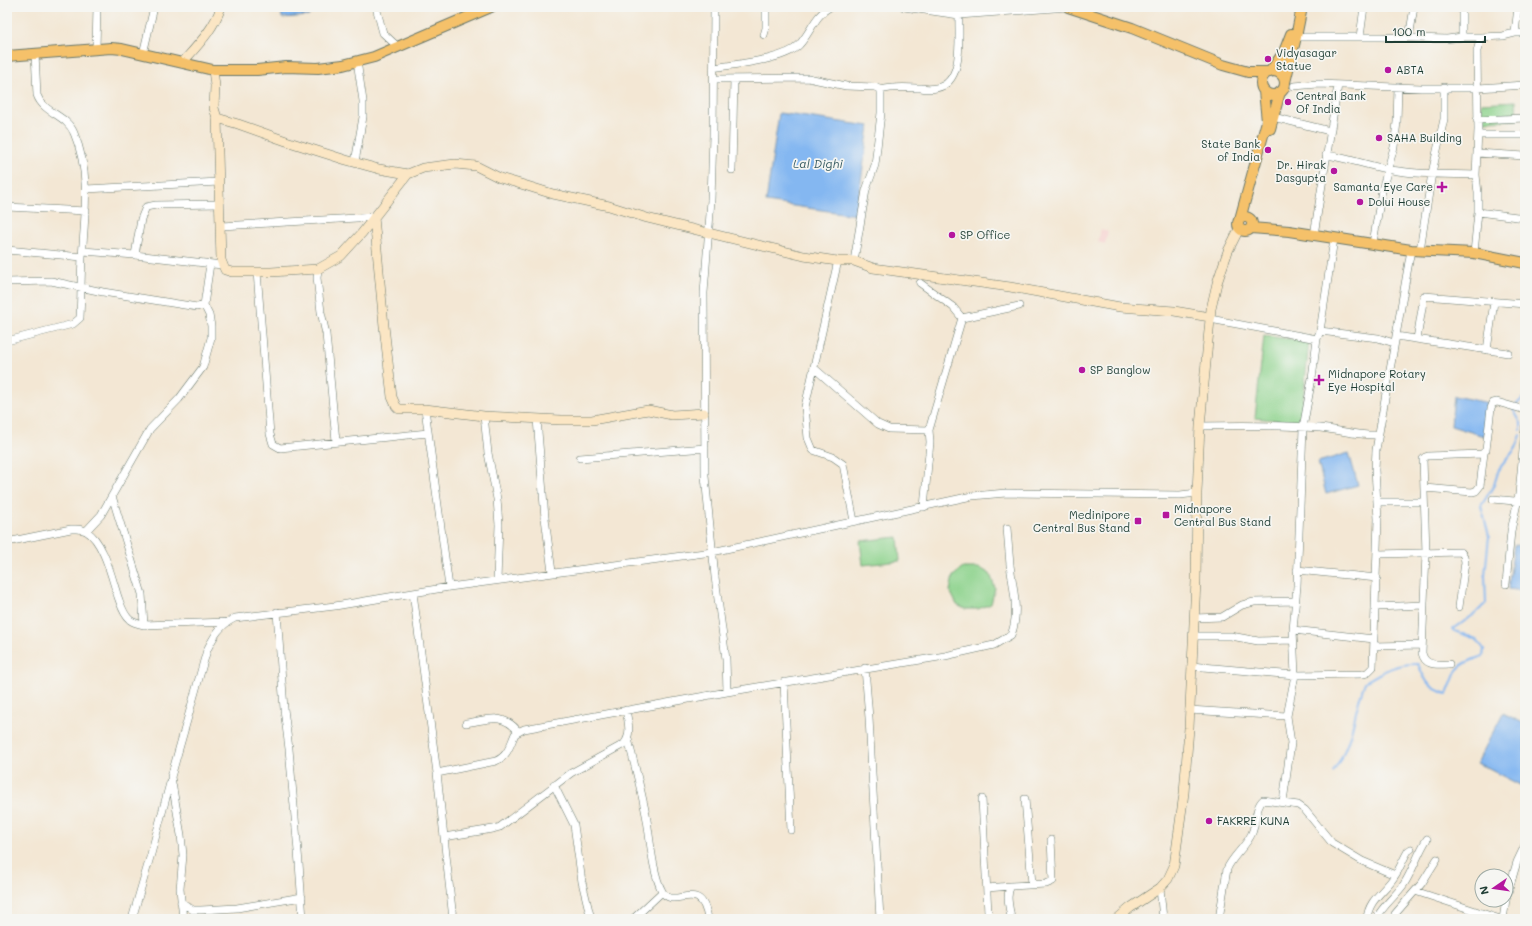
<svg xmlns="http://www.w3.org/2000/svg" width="1532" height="926" viewBox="0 0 1532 926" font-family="Mali,sans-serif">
  <rect width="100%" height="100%" fill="#f6f6f2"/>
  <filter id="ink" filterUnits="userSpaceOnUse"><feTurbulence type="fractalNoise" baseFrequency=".025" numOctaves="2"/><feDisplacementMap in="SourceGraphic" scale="8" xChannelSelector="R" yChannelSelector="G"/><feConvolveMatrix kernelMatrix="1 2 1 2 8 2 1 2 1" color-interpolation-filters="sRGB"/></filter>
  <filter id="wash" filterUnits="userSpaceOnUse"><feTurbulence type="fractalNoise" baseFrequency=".012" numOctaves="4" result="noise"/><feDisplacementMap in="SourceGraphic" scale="16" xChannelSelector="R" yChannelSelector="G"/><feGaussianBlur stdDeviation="0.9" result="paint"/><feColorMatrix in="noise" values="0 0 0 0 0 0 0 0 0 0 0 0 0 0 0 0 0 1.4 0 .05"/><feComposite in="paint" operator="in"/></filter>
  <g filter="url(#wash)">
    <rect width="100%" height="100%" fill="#f3e7d4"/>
    <path fill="#f7d0ce" d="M1101 229 1108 231 1105 244 1098 242Z"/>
    <path fill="#8ed38d" stroke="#568860" d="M1516 101 1517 120 1481 121V103Z
      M1264 336 1309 341 1301 423 1255 418Z
      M898 537 900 561 863 565 860 541Z
      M963 568H980L990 574 995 588 991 604 978 609H965L957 605 950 591 953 576Z"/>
    <path fill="#84b7f1" stroke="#527a92" d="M281 7H308L309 16 282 18Z
      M779 113 869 126 856 215 766 202Z
      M1454 396 1489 403 1484 436 1451 426Z
      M1349 453 1358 485 1326 494 1318 462Z
      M1514 545 1525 546V591L1508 589Z
      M1503 713 1525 724V779L1522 786 1477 763Z"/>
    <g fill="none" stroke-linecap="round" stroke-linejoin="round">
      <path stroke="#84b7f1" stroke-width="2" d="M1515 406 1525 396
        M1513 409 1521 423V430
        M1333 772C1340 761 1346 749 1350 736 1355 718 1358 700 1365 682 1383 671 1396 663 1418 664 1426 682 1428 688 1447 694 1450 688 1455 673 1457 670 1463 662 1475 659 1483 656L1484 649 1476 639 1452 630 1476 613 1486 603 1485 575 1489 536 1481 506 1494 485 1499 469 1516 448 1521 435"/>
    </g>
  </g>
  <g filter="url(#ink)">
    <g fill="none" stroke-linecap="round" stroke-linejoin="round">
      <defs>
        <path id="street" d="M376 7 383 33 398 47
          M714 7 713 135 711 200 704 293 705 476 715 577 726 659 727 692
          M904 7 959 15
          M1462 7V37H1481L1477 51 1478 130 1476 175 1478 193V212L1474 253
          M1515 33H1525
          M764 35 766 28V7
          M1296 37H1381L1447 39 1462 37
          M1360 37 1364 7
          M1481 37 1503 36 1515 33 1518 7
          M1409 38 1414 7
          M96 49 97 7
          M143 54 154 7
          M714 68C735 64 785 60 799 45 811 32 815 15 830 7
          M718 79 808 78 846 86 875 87 881 90V113L875 165 866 190 854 261
          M1294 86 1318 84 1421 88H1478L1525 85
          M881 90C894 86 907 88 921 88 926 89 932 89 936 88 965 83 958 36 959 15L1068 7
          M1273 117 1330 131
          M1477 120 1525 118
          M1478 135H1523
          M1477 153 1525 156
          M1326 155C1347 158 1366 165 1387 169 1415 175 1446 174 1476 175
          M355 162 363 117V101L357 61
          M732 170 734 79
          M86 189 219 182
          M7 207 86 211
          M1478 212 1525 218
          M221 226 374 217
          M1314 235 1338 85
          M1373 243 1382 190 1394 147 1397 122 1398 87
          M7 250 82 257
          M1420 250 1432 173 1444 119V87
          M83 251 135 255 222 265
          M135 255 141 219 146 207 156 205 220 204
          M837 261V265L805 407 808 438 813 450 833 457 843 464 854 521
          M318 269 317 278 321 312 326 334 336 441
          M257 272 270 434 273 444 280 448 428 433
          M7 282 51 281 103 292 197 307 204 305 210 264
          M920 283 953 307 962 318 929 430
          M962 318 1019 306
          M1210 319 1317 339
          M1320 331 1378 338 1394 343
          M1396 336 1508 353
          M1417 339 1424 296 1525 304
          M7 341 73 324 80 318C81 298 81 277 82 257 85 215 91 173 74 133 67 115 43 113 37 95L35 53
          M1487 350 1494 302
          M814 368 878 424 889 429 929 430 930 442 924 507
          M425 409 449 587
          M484 416 488 453 497 499 499 525 497 580
          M537 419 545 518 552 572
          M1200 426C1240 425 1280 425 1320 428 1340 430 1359 436 1378 435
          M580 458 705 448
          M1424 488 1472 492 1476 491 1480 486 1484 453
          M112 496 142 594 144 625
          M1493 499 1525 502
          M1378 502H1424
          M86 531 101 515 150 429 179 399 203 367 211 338V326L209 315 204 305
          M7 542 71 529C76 529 81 528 86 531 104 541 112 579 118 597 121 605 123 614 130 620 134 623 139 624 144 625L227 622
          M1378 554 1461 552 1464 556 1465 562 1459 607
          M1297 570 1377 578
          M1506 584 1511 531 1519 494 1525 428
          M413 593 437 773 453 919
          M1376 607 1424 605
          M277 612 284 709 289 749 299 863 303 919
          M1194 618 1222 617 1242 605 1254 602 1295 601
          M1293 630 1374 639
          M1193 636H1231L1258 641 1293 640
          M1374 646 1422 645
          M1449 664C1438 664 1425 667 1422 653L1426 553 1423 459 1425 457 1428 456 1482 454 1486 450 1491 408 1493 403 1497 402 1525 410
          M1191 666 1295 675 1363 674 1367 673 1373 667 1378 519 1375 470 1376 450 1411 250
          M865 668 869 718 880 919
          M784 682 791 830
          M1189 710 1287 716
          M466 723C488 720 502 712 518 731
          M628 739C635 766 642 793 647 820 650 839 653 875 662 891 673 912 701 875 708 919
          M437 773 496 761C508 756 510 745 515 734L524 729 727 692 945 656 994 645 1011 635C1020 613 1013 588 1010 565 1009 553 1008 540 1007 528
          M554 785 574 825 582 882 591 919
          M982 799 988 913 990 919
          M1025 799 1032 884
          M1283 802 1291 743 1287 716 1295 675 1293 630 1297 586 1303 428 1312 378 1317 339 1320 331 1334 239
          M444 837 493 829 500 827 571 773 624 744C632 734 628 722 626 710
          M987 888 1011 886
          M1160 888 1163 919
          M1415 891 1500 919
          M1506 899 1517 862 1525 845
          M181 902 193 910H201L237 908 302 897
          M132 919 151 854 170 783
          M183 919 180 889 183 855 181 835 171 777 207 650C214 636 220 625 235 618L335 606 449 587 712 552 972 496 1006 493 1180 495 1197 493
          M633 919 662 892
          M1011 919C1010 909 1005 895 1011 886L1046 884 1053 881 1051 840
          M1219 919 1227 869C1233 855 1246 847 1252 833 1256 824 1255 807 1263 800L1298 805 1305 810 1332 843 1362 861 1395 875
          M1367 919C1368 900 1385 891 1394 877 1400 869 1403 859 1408 851L1411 849
          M1376 919C1383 905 1395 897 1404 884 1413 870 1418 853 1427 839
          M1394 919 1395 914 1422 883 1437 859
          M1503 919 1506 900"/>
        <path id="secondary" d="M182 63C197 46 214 29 221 7
          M213 70 215 86 214 108 217 118 238 124 286 141 346 160 379 169 408 174 423 168 455 164 476 166 500 178 524 185 553 194 609 206 647 218 804 256 837 261H854L873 268 1010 287 1120 307 1174 311 1210 317
          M217 118 221 260 225 270 232 272H271L318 269 341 256 362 233 408 174
          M374 217 384 326 392 397 396 406 399 409H425L484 416 561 420H592L648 410 672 415 704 413
          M1117 919 1130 908 1160 888 1168 879 1174 866 1184 793 1189 728 1196 581 1197 493 1200 426 1211 309 1217 283 1228 251 1239 229"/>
        <path id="primary" d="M1068 7 1132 28 1223 65 1248 72H1268
          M7 56 111 48 122 49 213 70H257L286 67 318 68 343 65 374 57 491 7
          M1261 83a12 12 0 1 1 24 0a12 12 0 1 1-24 0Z
          M1270 72 1284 52 1291 34
          M1285 82 1296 37 1302 7
          M1270 129 1280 92
          M1238 224a7 7 0 1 1 14 0a7 7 0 1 1-14 0Z
          M1240 219 1267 121 1264 91
          M1251 228 1289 231 1411 250 1474 253 1525 263"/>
      </defs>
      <use href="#street" stroke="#69786c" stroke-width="8"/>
      <use href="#secondary" stroke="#69786c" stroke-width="10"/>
      <use href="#primary" stroke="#69786c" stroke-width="12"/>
      <use href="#street" stroke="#fff" stroke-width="7"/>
      <use href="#secondary" stroke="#fbe6c4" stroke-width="9"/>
      <use href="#primary" stroke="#f5c16b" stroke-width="10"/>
    </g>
  </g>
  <g fill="#b5179e" stroke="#f6f6f2" stroke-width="1.5">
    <circle cx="1268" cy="59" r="4"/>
    <circle cx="1388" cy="70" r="4"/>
    <circle cx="1288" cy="102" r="4"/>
    <circle cx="1379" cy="138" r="4"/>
    <circle cx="1268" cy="150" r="4"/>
    <circle cx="1334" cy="171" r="4"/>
    <path d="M1440 181h4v4h4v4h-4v4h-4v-4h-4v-4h4z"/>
    <circle cx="1360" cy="202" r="4"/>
    <circle cx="952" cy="235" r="4"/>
    <circle cx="1082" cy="370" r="4"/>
    <path d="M1317 374h4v4h4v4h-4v4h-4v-4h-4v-4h4z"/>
    <rect x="1162" y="511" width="8" height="8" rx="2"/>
    <rect x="1134" y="517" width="8" height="8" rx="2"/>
    <circle cx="1209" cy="821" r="4"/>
  </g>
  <g text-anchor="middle" stroke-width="3.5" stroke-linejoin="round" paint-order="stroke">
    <g font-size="11" fill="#1f3d34" stroke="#f6f6f2" text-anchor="start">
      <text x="1276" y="57">Vidyasagar<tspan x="1276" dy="13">Statue</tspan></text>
      <text x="1396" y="74">ABTA</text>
      <text x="1296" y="100">Central Bank<tspan x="1296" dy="13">Of India</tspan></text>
      <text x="1387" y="142">SAHA Building</text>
      <text x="1260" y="148" text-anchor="end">State Bank<tspan x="1260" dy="13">of India</tspan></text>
      <text x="1326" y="169" text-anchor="end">Dr. Hirak<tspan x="1326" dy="13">Dasgupta</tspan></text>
      <text x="1433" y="191" text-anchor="end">Samanta Eye Care</text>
      <text x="1368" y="206">Dolui House</text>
      <text x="960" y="239">SP Office</text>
      <text x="1090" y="374">SP Banglow</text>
      <text x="1328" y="378">Midnapore Rotary<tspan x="1328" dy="13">Eye Hospital</tspan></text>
      <text x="1174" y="513">Midnapore<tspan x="1174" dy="13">Central Bus Stand</tspan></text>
      <text x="1130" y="519" text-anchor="end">Medinipore<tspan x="1130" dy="13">Central Bus Stand</tspan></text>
      <text x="1217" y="825">FAKRRE KUNA</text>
    </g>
    <g font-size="12" font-style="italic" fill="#385c63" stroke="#f6f6f2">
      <text x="818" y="168">Lal Dighi</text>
    </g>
  </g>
  <rect width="1532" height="926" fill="none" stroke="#f6f6f2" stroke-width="24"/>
  <g transform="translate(1494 888) rotate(257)"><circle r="19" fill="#f6f6f2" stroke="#a0aca6"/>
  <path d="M0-3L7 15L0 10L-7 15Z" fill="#b5179e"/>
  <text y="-6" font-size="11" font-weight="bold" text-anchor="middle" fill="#1f3d34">N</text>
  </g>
  <path d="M1386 36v6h99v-6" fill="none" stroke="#1f3d34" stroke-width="2"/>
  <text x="1392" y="36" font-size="12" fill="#1f3d34" stroke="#f6f6f2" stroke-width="3" paint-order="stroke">100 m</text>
</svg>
